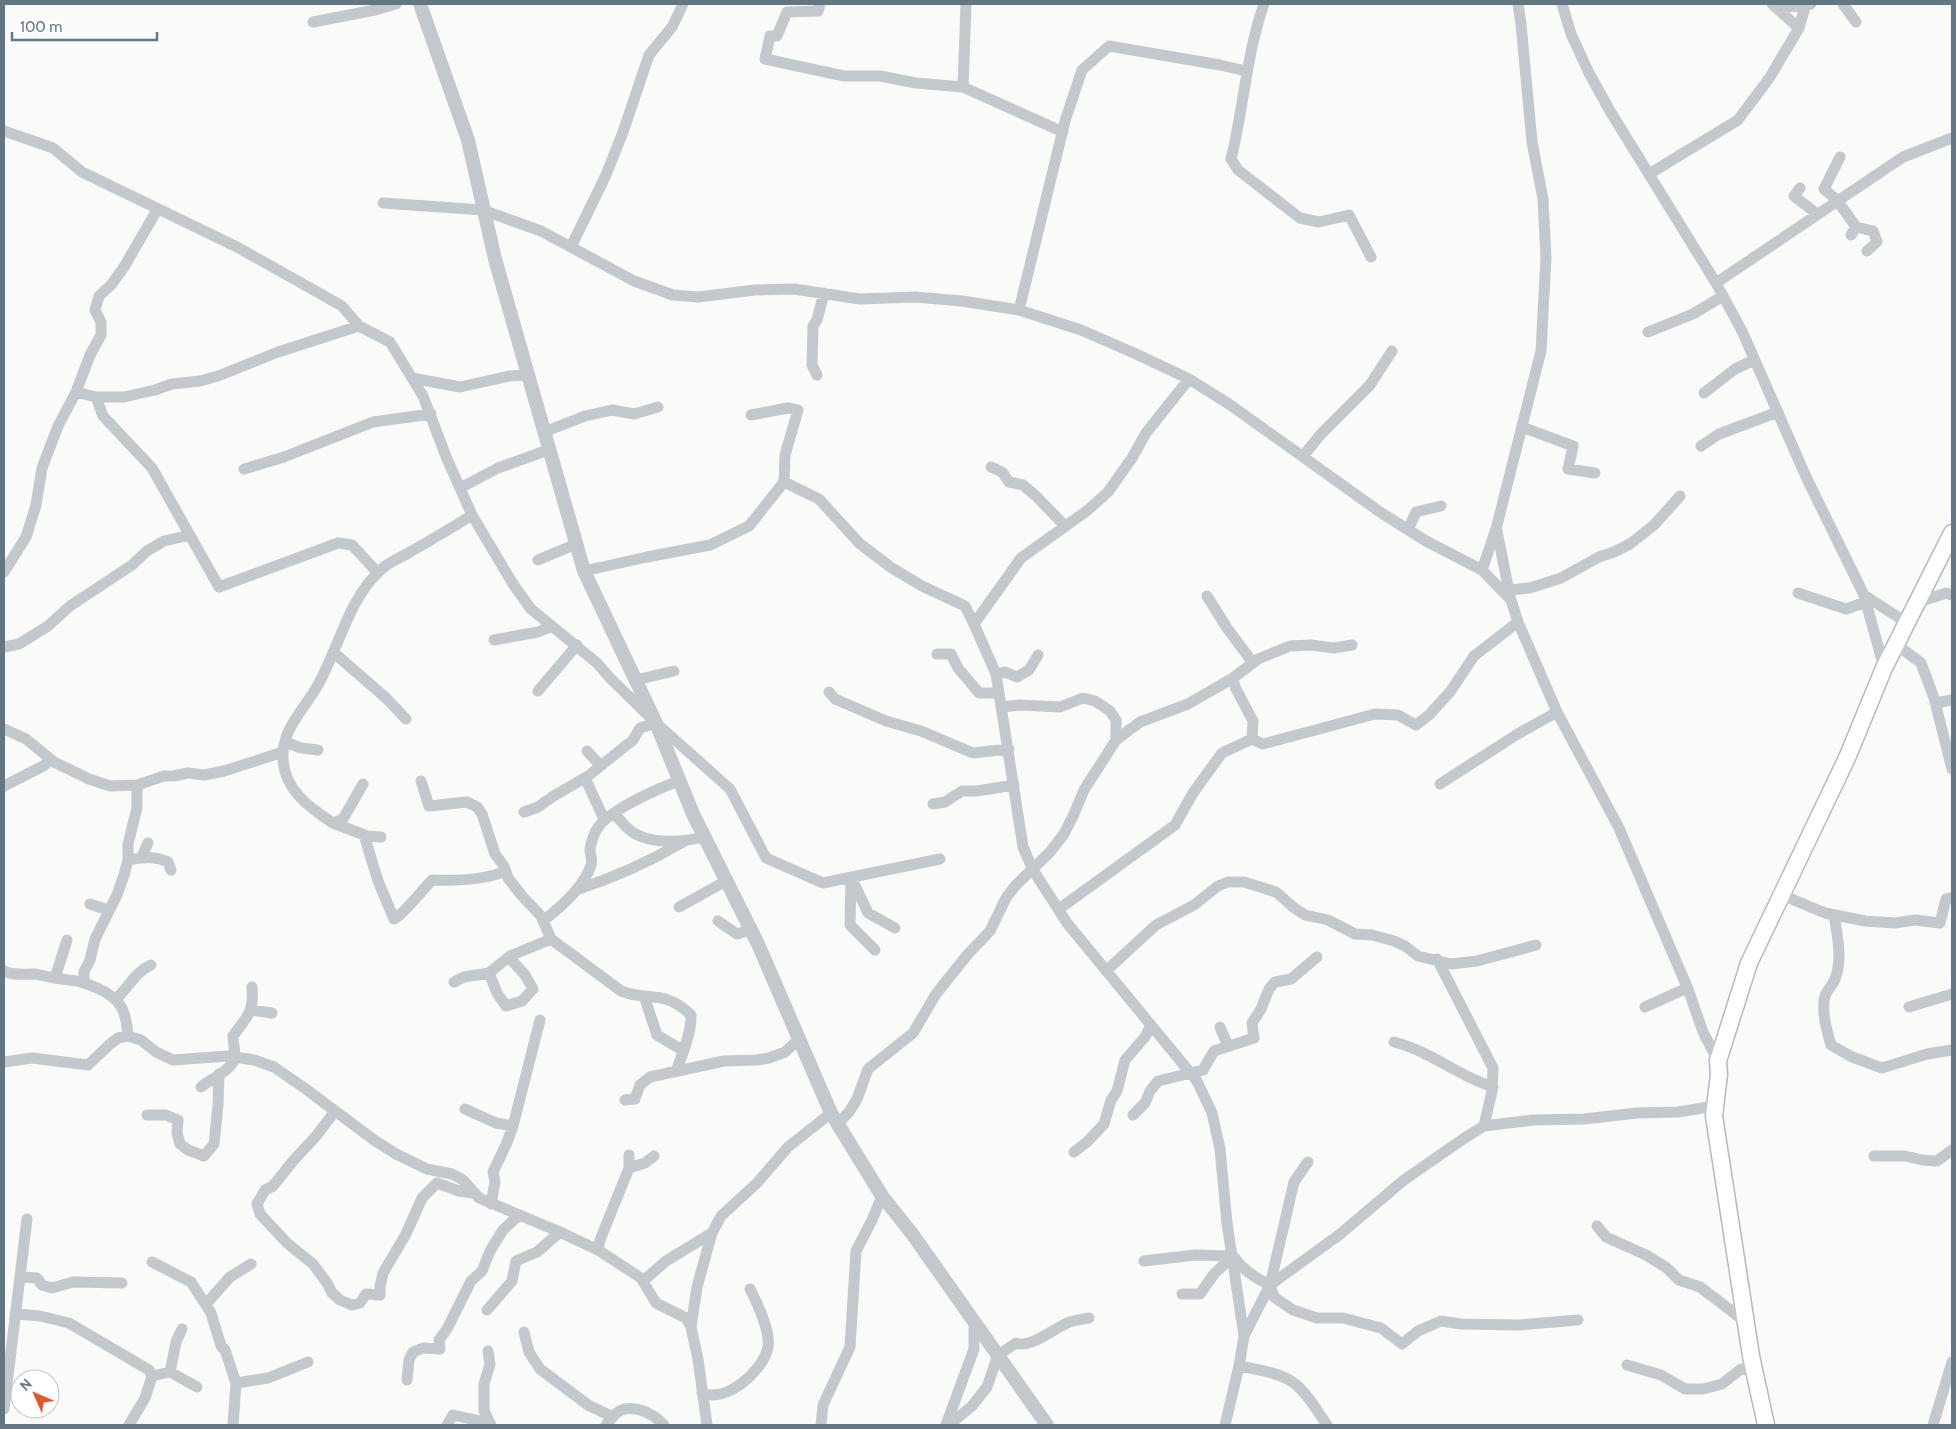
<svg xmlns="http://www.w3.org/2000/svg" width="1956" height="1429" viewBox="0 0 1956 1429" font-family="Cabin,sans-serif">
  <rect width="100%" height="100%" fill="#fafaf8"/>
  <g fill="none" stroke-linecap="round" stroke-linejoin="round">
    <defs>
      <path id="secondary" d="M1766 1425 1751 1356 1714 1116 1719 1074 1718 1061 1749 963 1847 758 1884 668 1952 533"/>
    </defs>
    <use href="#secondary" stroke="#b3babf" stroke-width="19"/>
    <path stroke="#c3c8cc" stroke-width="11" d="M820 4 818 11 787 12 777 36H770L765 59 844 76H880L916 83 963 87
      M966 4 963 87 1063 132
      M1264 4C1246 55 1244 107 1231 159L1238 170 1300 218 1319 222 1349 215 1371 257
      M1562 4 1571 34 1589 73 1610 111 1716 283 1742 331 1807 479 1864 595 1884 668
      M1772 4 1799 28
      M1843 4 1856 22
      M1775 7 1806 6 1811 4
      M313 22 375 10 396 4
      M4 131 53 148 82 172 237 247 342 306 359 326 390 342 423 396 447 459 472 515 513 584 531 609 597 663 609 677 656 723 730 789 766 858 823 883 940 859
      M1840 157 1824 189 1837 200 1856 227 1851 235
      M1649 174 1738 120 1770 77 1799 28 1806 4
      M1800 188 1794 196 1817 214
      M383 203 483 210 541 231 634 281 673 295 698 297 755 290 794 289 860 299 915 297 962 301 1019 310 1081 330 1134 353 1189 379 1229 404 1380 512 1426 541 1482 570 1511 600 1518 622 1557 712 1619 828 1688 989 1703 1032 1718 1061
      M1856 227 1873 231 1877 242 1867 251
      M571 247 606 175 623 132 649 55 672 27 683 4
      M1716 283 1903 157 1952 138
      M1019 310 1065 121 1082 70 1109 46 1220 65 1246 71
      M1648 332 1693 314 1723 296
      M817 375 812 365 813 326 817 320 824 293
      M412 378 460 387 509 376 528 375
      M76 392 96 397H124L155 390 172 384 200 381 218 376 278 352 359 326
      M1704 393 1735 369 1754 360
      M96 397 103 416 152 468 219 587 338 543 352 545 378 573
      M1522 427 1573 446 1568 469 1595 473
      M544 432 585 416 612 410 634 414 658 407
      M1701 446 1719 434 1778 412
      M1303 456 1321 434 1370 385 1392 351
      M991 467 1002 472 1009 482 1023 485 1036 496 1065 526
      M244 469 284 457 373 422 431 414
      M784 482 819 499 860 544 892 568 922 586 965 606 974 624 996 674 1023 847 1033 870 1067 923 1197 1081 1212 1113 1220 1149 1227 1223 1244 1336 1239 1366 1225 1425
      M460 488 498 468 548 450
      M1408 530 1416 512 1441 506
      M1497 531 1510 596
      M538 560 576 544
      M1482 570 1496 529 1541 351 1546 257 1543 199 1532 142 1521 24 1518 4
      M584 571 647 557 710 545 749 526 784 482 785 455 798 410 788 408 751 415
      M4 572 26 537 36 505 42 468 58 426 76 392 90 355 101 335V322L95 310 99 296 111 285 124 267 157 210
      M1509 590 1530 588 1561 578 1599 557 1614 552 1630 544 1654 525 1680 496
      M1798 593 1846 609 1866 602
      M1864 595 1907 623
      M1207 596 1227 628 1253 663
      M1916 603 1946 593 1952 595
      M974 624 1021 558 1088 510 1108 492 1132 458 1146 433 1189 379
      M494 640 538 632 552 626
      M1896 644 1921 663 1934 698 1952 769
      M4 647 19 644 48 626 70 606 132 565 147 551 164 541 190 535
      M333 652 386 698 406 719
      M937 654H951L958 668 979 693H999
      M996 674 1005 672 1017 677 1029 670 1038 655
      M1233 678 1235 687 1253 721 1252 739 1263 744 1375 714 1398 715 1416 725 1429 715 1450 692 1474 656 1518 622
      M636 680 674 671
      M538 691 577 645
      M829 692 835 699 886 721 921 731 973 753 1009 749
      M1935 703 1952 700
      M1002 707 1019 705 1060 707 1083 698 1095 701 1110 711 1116 720V740
      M4 729 26 739 54 762 89 779 110 786 137 785 164 776H174L188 773 204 775 224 771 283 752
      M285 742 301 748 318 750
      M587 751 600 765
      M585 778 604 819
      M421 781 429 806 467 802 477 807 482 814 495 854 504 866 508 878 522 896 541 916 551 939
      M363 784 343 819 333 823C308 807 283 788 283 757 282 728 307 706 319 683 340 645 349 596 384 567 392 561 402 557 410 552 431 540 452 528 472 515
      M1440 784 1516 735 1557 712
      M4 786 43 766 51 760
      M933 804 945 802 962 791H977L1014 785
      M524 812 538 807 552 797 588 776 633 740 640 728 656 723
      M614 814C620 819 625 827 631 831 649 845 683 842 704 837
      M333 823 367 836 381 837
      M364 835 378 881 394 919C402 916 424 888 432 880 455 881 484 880 506 871
      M141 858 148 843
      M128 860C143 858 154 855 168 862L171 870
      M851 877 850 925 875 950
      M853 881 868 913 895 928
      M576 890C613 878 649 862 683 842
      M1782 895 1825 913 1865 921 1895 923 1915 920 1940 923 1946 899 1952 898
      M90 904 108 910
      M679 907 726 881
      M1059 909 1175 825 1193 793 1222 753 1252 739
      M1834 915C1837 934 1843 960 1835 979 1833 985 1827 990 1825 996 1821 1011 1827 1031 1831 1045L1852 1057 1882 1068 1927 1054 1952 1050
      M544 920C561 907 584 887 591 865 593 861 590 855 590 850 590 846 594 833 597 829 607 811 659 788 679 781
      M718 921 737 934 751 930
      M1437 959 1493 1068 1492 1091 1484 1126
      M4 971C14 976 23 974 34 974 43 975 52 978 61 979 78 981 81 981 97 988 122 999 126 1011 128 1036
      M1106 971 1156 925 1194 905 1218 886 1228 882H1244L1276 892 1293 907 1305 915 1328 920 1355 934 1372 935 1394 941 1405 946 1418 956 1451 964 1477 961 1536 945
      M489 973 497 993 506 1006 522 1001 533 989 525 975 509 957
      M55 978 67 940
      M84 982V972L90 960 95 939 117 895 124 875 128 860V844L137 808V785
      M454 982 464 977 489 973 510 956 551 939 621 991C650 1002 664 989 691 1015 692 1031 682 1056 676 1071
      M644 996 657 1035 682 1050
      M116 999C129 987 135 972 151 965
      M1645 1007 1687 988
      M1909 1007 1952 994
      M251 1010 272 1013
      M1220 1027 1228 1046
      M1394 1042C1430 1051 1458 1076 1493 1087
      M4 1062 32 1058 88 1065 110 1044 118 1038 128 1036 141 1040 156 1052 173 1060 228 1056 254 1060 274 1067 303 1087 374 1140 396 1154 427 1169 452 1174 463 1180 479 1198 560 1232 598 1250 641 1278 656 1303 686 1318 691 1327
      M201 1087C210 1079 235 1069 235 1056 235 1049 233 1043 233 1036 248 1015 254 1013 252 987
      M625 1100 635 1099 640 1085 650 1077 724 1061 757 1060 769 1058 785 1052 798 1040
      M465 1109 496 1123 513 1126
      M335 1111 317 1135 293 1161 273 1186 265 1190 257 1204 260 1214 287 1243 313 1264 327 1283 332 1293 340 1300 352 1305 360 1303 366 1294 380 1295V1287L383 1273 406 1234 422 1198 437 1183 459 1191 473 1193
      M147 1115H166L178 1120 177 1133 180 1144 188 1150 204 1156 214 1144 218 1105 219 1074
      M1133 1115 1145 1103 1150 1091 1158 1081 1203 1070 1214 1051 1254 1038 1252 1023 1261 1009 1269 989 1275 982 1291 979 1317 957
      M838 1123 849 1112 857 1099 868 1069 913 1033 936 994 968 954 990 931 1006 898 1015 886 1050 852 1064 834 1074 814 1084 790 1116 740 1140 722 1188 704 1233 678 1258 659 1290 646 1311 645 1334 648 1352 645
      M1074 1152 1087 1142 1104 1124 1111 1100 1117 1091 1125 1060 1145 1037 1151 1025
      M1874 1156H1905L1922 1160 1937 1161 1952 1150
      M629 1168 645 1163 654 1156
      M491 1204 495 1182 493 1172 506 1145 513 1126 540 1020
      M1597 1226 1606 1237 1646 1255 1667 1268 1679 1280 1700 1287 1746 1322
      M598 1250 600 1240 629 1168V1155
      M1144 1261 1195 1255 1233 1256C1243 1270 1254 1277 1270 1285L1274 1297 1293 1310 1317 1318H1343L1381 1328 1402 1344 1418 1331 1441 1321 1461 1324 1519 1325 1578 1320
      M152 1262 191 1282 211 1313 221 1346 225 1350 236 1383 233 1425
      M20 1277 37 1278 42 1285 52 1288 73 1282 122 1283
      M643 1281 666 1261 712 1233
      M1270 1285 1339 1235 1404 1180 1466 1137 1484 1126 1533 1120 1584 1119 1637 1113 1678 1112 1715 1106
      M1182 1294H1200L1214 1274 1233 1256
      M206 1304 230 1277 251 1264
      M487 1310 512 1281 516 1261 537 1252 560 1232
      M15 1314 40 1316 69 1323 149 1370 152 1376 145 1398 129 1425
      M524 1332 529 1352 540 1369 588 1405 613 1417
      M1244 1336 1270 1285 1294 1182 1308 1162
      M488 1351 490 1364 484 1384V1411L491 1425
      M1627 1365 1661 1375 1685 1389H1703L1722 1384 1741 1369 1754 1371
      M1239 1366C1294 1376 1296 1378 1327 1425
      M170 1372 176 1342 182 1329
      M152 1376 170 1372 197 1387
      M407 1380 409 1360 413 1352 423 1348 440 1349 439 1340 447 1329 471 1281 482 1271 490 1251 503 1230 519 1215
      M236 1383 268 1378 308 1362
      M702 1393C726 1403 760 1373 767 1351 773 1334 757 1303 750 1289
      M4 1409 27 1219
      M447 1425 453 1415 489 1423
      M606 1425C611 1419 616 1411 624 1409 638 1406 655 1415 664 1425
      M707 1425 698 1359 691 1327 697 1287 712 1233 721 1216 757 1183 788 1147 831 1113
      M821 1425 823 1405 850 1347 856 1251 872 1220 882 1196
      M946 1425 974 1349V1322
      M949 1425 972 1406 987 1387 998 1355 1016 1343C1031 1349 1055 1327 1070 1322 1076 1320 1083 1319 1089 1318
      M1933 1425 1952 1362"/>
    <path stroke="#c3c8cc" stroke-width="14" d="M420 4 468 140 495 259 584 571 656 723 693 814 758 944 831 1113 882 1196 913 1235 1047 1425"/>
    <use href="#secondary" stroke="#fff" stroke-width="16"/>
  </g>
  <rect width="1956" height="1429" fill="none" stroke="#657683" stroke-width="10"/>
  <g transform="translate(35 1394) rotate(315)"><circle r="24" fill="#ffffff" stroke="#c1c8cd"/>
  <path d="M0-4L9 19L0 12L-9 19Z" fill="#e4572e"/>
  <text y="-8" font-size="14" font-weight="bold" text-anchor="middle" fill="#657683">N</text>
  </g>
  <path d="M12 32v8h145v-8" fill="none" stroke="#657683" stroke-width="2.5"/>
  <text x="20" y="32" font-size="15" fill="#657683" stroke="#ffffff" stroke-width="4" paint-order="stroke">100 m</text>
</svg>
